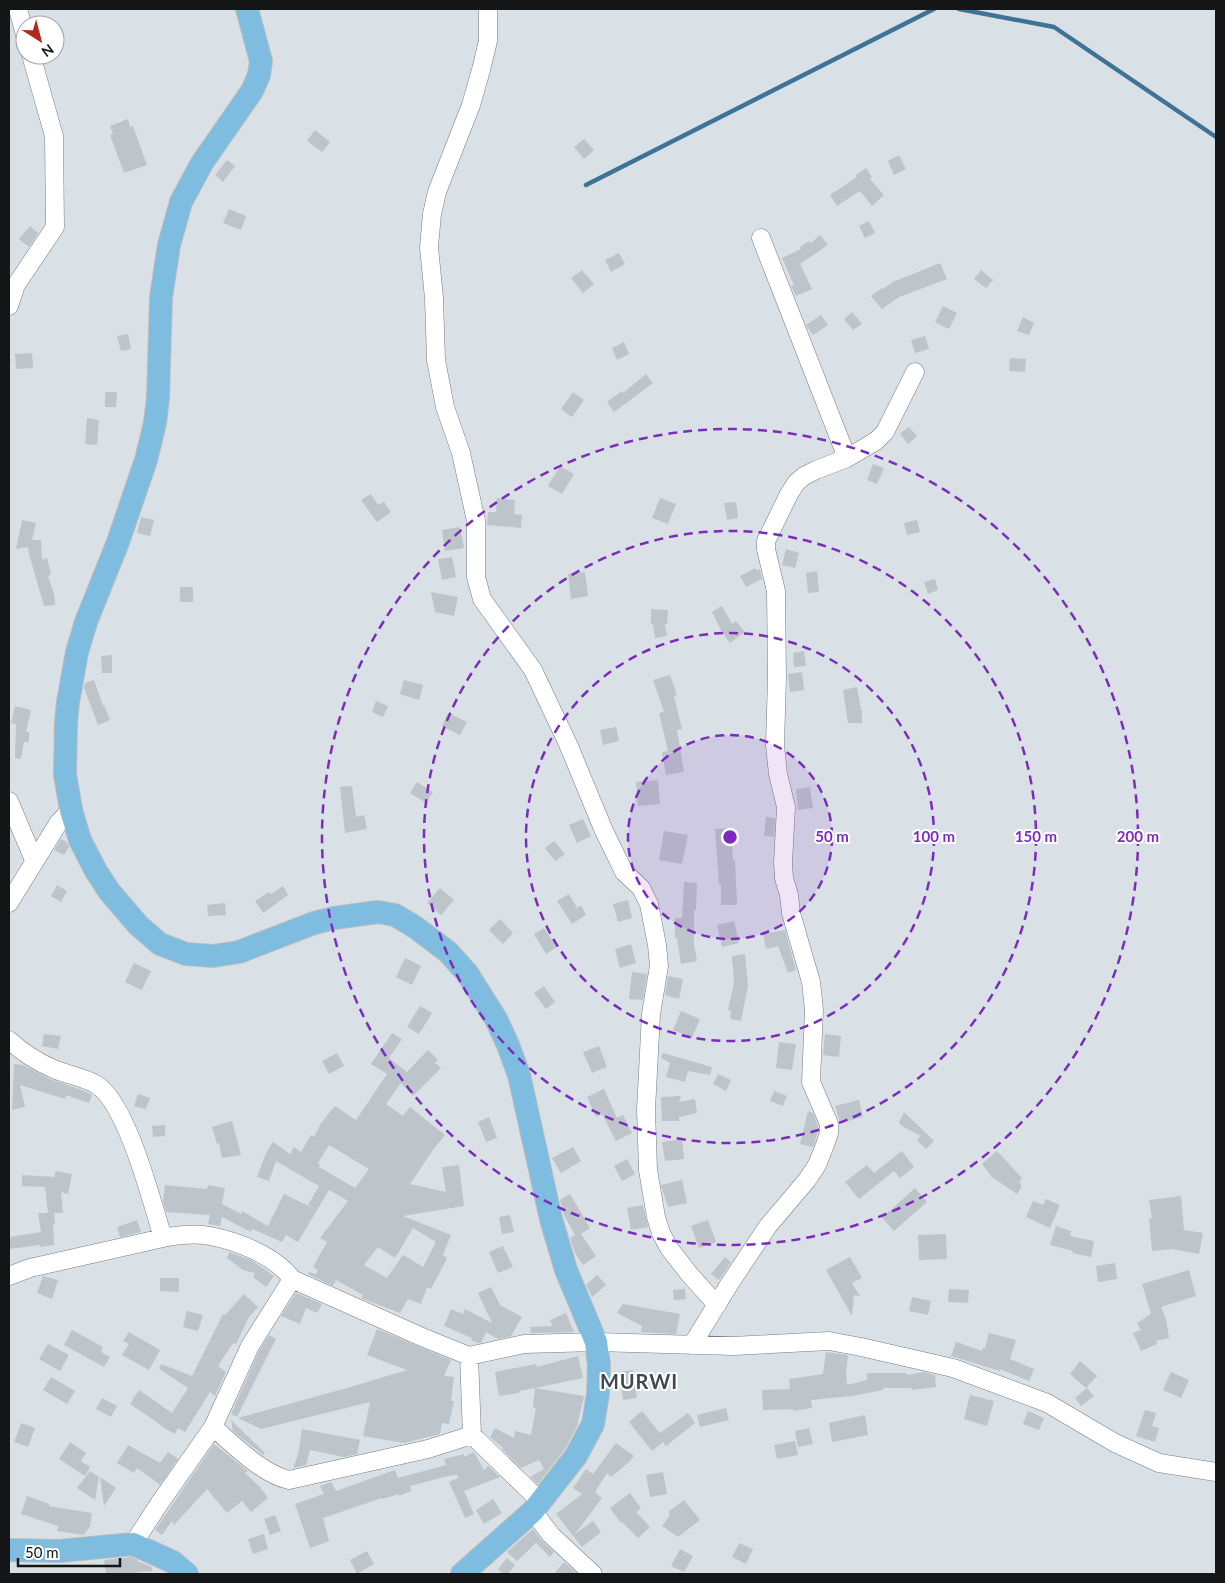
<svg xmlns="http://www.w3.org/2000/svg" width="1225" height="1583" viewBox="0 0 1225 1583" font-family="Lato,sans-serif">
  <rect width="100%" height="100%" fill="#d9e1e6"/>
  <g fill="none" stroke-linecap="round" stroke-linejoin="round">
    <path stroke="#3e7396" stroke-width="4.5" d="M959 9 1054 27 1216 137
      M586 185 934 9"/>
  </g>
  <path fill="#bdc4ca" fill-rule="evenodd" d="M128 119 130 127 133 126 147 165 124 173 110 135 113 134 110 126Z
    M315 130 330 142 322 152 307 141Z
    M584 139 594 150 584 159 574 147Z
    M899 155 906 169 894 175 888 161Z
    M227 160 235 166 223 182 215 175Z
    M866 168 872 177 870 179 884 195 872 206 860 191 837 206 830 195 857 177 856 175Z
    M229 209 246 216 241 230 223 223Z
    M869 221 875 233 865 238 859 226Z
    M30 226 38 233 29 247 19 239Z
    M820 235 828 245 800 264 812 289 796 296 791 286 794 285 782 258 801 249 800 247 809 241 811 243Z
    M619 253 625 264 611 272 605 260Z
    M940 263 947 279 899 297 882 309 871 296 882 288 883 289 893 282Z
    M582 270 594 284 583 293 571 278Z
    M981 270 993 280 986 288 974 279Z
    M943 306 957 313 949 329 935 322Z
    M852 312 862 324 853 330 844 319Z
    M821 315 828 325 813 335 806 325Z
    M1023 317 1034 323 1029 335 1017 331Z
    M128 334 131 349 121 351 117 336Z
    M925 336 929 349 915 353 911 340Z
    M624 342 629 354 617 360 612 348Z
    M32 353 33 368 16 369 15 354Z
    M1010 358 1026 359 1025 372 1009 371Z
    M646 374 653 383 614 412 607 402 622 391 623 393Z
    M105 392H117L116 407H105Z
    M573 392 584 400 572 417 561 409Z
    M87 418 99 420 97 445 85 444Z
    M909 427 917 436 908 444 900 434Z
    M873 464 884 468 877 484 867 480Z
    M560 466 574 474 562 494 548 486Z
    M371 494 378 505 384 502 391 512 377 522 361 500Z
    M497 498 515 500 514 514 522 515 521 528 487 525 488 512H496Z
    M660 498 676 504 668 524 652 518Z
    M736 502 738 518 727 520 724 503Z
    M141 517 154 520 150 536 137 533Z
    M22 520 36 523 32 540H41L42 560 47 558 51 574 48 576 54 594 55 605 44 606 29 554 28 547 16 549Z
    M917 520 920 532 907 535 904 523Z
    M460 527 464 548 445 551 442 530Z
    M786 549 799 553 795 568 782 565Z
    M452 557 456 577 442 580 438 559Z
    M755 568 756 570 760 569 762 579 746 587 740 576Z
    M817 571 819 592 808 593 806 573Z
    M585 572 588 596 571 599 568 574Z
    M935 579 938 590 928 594 924 582Z
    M180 587H193V602H180Z
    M431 592 458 597 454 616 435 612Z
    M722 606 732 624 736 621 745 632 730 643 722 632 712 612Z
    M651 609 668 610 667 624H665L667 636 655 638 653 624H651Z
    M804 651 806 666 794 667 793 653Z
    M112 655V673H102L101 656Z
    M802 672 804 690 790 692 788 674Z
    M670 675 677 695 674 696 682 729 677 730 684 772 666 775 662 752 668 751 659 713 664 712 653 680Z
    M94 680 103 706 104 705 110 720 98 725 84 688 85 683Z
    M404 680 423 685 419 700 400 694Z
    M857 687 861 710H862V723H848L843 690Z
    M376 701 388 706 383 717 372 712Z
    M15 706 31 710 26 732H29V742H24L21 759 15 758 16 724 11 723Z
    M448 713 467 722 460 735 442 726Z
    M616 727 619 741 603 745 600 730Z
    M658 780 660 804 638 806 636 782Z
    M417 782 433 792 426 803 410 793Z
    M352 786 356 817 364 815 367 829 345 833 340 787Z
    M810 787 813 808 798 810 796 789Z
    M766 817 775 818 774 837 764 836Z
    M583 819 591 836 577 843 569 825Z
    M731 828 733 860H735L737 905H721V885H719L715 829Z
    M664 831 688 835 682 864 659 860Z
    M61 839 67 842 69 847 64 855 54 850Z
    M554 841 565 854 555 861 545 848Z
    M684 882 697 883 696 910H694V945L697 961 681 964 677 938H675V918H682Z
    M57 885 67 891 61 902 51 896Z
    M283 886 288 895 263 913 255 901 269 892 271 894Z
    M440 888 454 900 441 915 427 903Z
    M569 894 577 908 581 905 586 915 572 924 557 901Z
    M628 900 632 918 618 922 613 904Z
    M225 903 226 915 208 916 207 905Z
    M500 919 513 933 503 944 489 930Z
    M734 921 739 943 722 947 717 925Z
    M544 928 557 947 546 954 534 934Z
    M785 930 796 970 788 973 778 946 766 949 763 934Z
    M631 944 636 963 620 968 615 949Z
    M745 954 748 986 741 1021 730 1019 731 1011 728 1010 734 983 732 956Z
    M405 958 421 966 412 985 396 977Z
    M134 963 151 971 142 990 125 982Z
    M632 972 647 974 643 1000 629 999Z
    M668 976 683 979 679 999 665 995Z
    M544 986 555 1002 546 1009 534 993Z
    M420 1006 432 1013 419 1034 407 1027Z
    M681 1011 700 1019 692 1038 673 1030Z
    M392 1033 402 1039 389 1058 407 1072 428 1050 438 1060 435 1063 441 1068 413 1096 401 1083 386 1104 403 1116 410 1107 445 1135 433 1150 410 1184 446 1192 442 1167 459 1165 464 1206 403 1216 451 1235 443 1255 447 1258 431 1289 427 1287 421 1304 408 1299 400 1313 361 1298 363 1295 336 1280 333 1286 308 1274 309 1272 316 1274 318 1270 313 1267 327 1242 320 1238 348 1201 329 1190 317 1210 308 1205 319 1186 276 1161 269 1181 257 1177 266 1153 273 1142 290 1154 294 1147 301 1152 311 1135 314 1137 321 1123 335 1106 356 1120 387 1074 371 1064ZM329 1145 369 1169 355 1188 319 1167 320 1165 318 1163ZM413 1228 436 1242 423 1267 403 1255 387 1278 364 1265 378 1247 395 1258Z
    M44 1034 61 1036 58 1049 42 1046Z
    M825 1034 841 1036 839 1057 823 1055Z
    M779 1042 796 1044 792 1070 776 1068Z
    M599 1046 607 1067 592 1073 583 1052Z
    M337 1053 344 1066 329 1074 322 1061Z
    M663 1053 712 1067 710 1075 688 1071 685 1082 666 1077 670 1063 661 1058Z
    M14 1064 23 1065 50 1079 87 1092 92 1095 89 1103 66 1095 65 1099 20 1085 25 1107 12 1110Z
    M718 1074 731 1080 726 1091 713 1084Z
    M604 1089 617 1118 623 1115 632 1133 616 1141 602 1114 596 1117 587 1097Z
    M774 1091 787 1096 783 1106 770 1101Z
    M138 1094 150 1098 146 1109 134 1106Z
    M681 1096 679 1102 695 1099 697 1113 679 1117V1121H662L661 1097Z
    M859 1100 863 1117 840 1123 835 1106Z
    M808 1111 813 1113 818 1126V1131L813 1147 800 1144Z
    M904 1112 934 1141 926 1149 917 1140 921 1136 904 1127 899 1123Z
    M489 1117 497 1138 486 1142 478 1122Z
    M232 1121 241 1155 222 1158 219 1143 217 1144 212 1127Z
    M165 1125V1136L153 1137 152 1126Z
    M682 1139 684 1159 665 1161 662 1142Z
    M573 1147 581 1161 561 1173 552 1158Z
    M902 1151 914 1167 900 1178 894 1171 859 1199 845 1182 867 1165 874 1173Z
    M997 1151 1022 1178 1019 1183 1021 1184V1188L1017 1194 992 1177 982 1164Z
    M627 1159 635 1174 622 1181 614 1166Z
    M56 1171 72 1174 68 1194 61 1192 63 1213H54L55 1224H53L54 1245 40 1247V1245L9 1249V1237L41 1232 38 1213H48L45 1187 22 1186V1175L54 1177Z
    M682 1180 687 1203 668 1207 661 1185Z
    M165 1185 207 1189 208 1185 225 1188 222 1204 241 1214 242 1211 268 1226 284 1194 317 1210 298 1242 286 1235 282 1242 252 1229 251 1232 222 1217 220 1226 208 1224 210 1215 166 1212 163 1201Z
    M915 1188 927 1202 894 1231 882 1218Z
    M570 1194 590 1228 581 1234 596 1256 583 1265 575 1253 570 1238 575 1235 564 1215 560 1200Z
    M1181 1196 1184 1230 1203 1233 1199 1254 1172 1249 1152 1251 1149 1218H1152L1149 1200Z
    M1046 1199 1060 1205 1050 1228 1026 1217 1033 1201 1043 1205Z
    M643 1205 648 1227 631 1230 627 1208Z
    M510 1215 514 1232 502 1234 499 1217Z
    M137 1220 141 1232 120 1237 117 1227Z
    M708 1220 716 1242 699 1248 691 1226Z
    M1056 1226 1071 1231 1070 1236 1094 1241 1091 1257 1072 1253 1073 1251 1050 1245Z
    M946 1234 947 1259 919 1260 918 1235Z
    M503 1246 513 1267 498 1273 489 1252Z
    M229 1252 251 1260 274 1276 266 1287 253 1277 255 1273 243 1270 227 1258Z
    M725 1257 731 1262 719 1280 711 1274Z
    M850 1257 862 1278 852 1283 860 1296 854 1295 852 1316 826 1270Z
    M1115 1263 1117 1279 1098 1282 1096 1266Z
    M1189 1270 1196 1296 1161 1307 1166 1319 1169 1338 1156 1341 1157 1344 1141 1351 1133 1333 1141 1330 1137 1323 1151 1314 1142 1284Z
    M597 1275 606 1285 592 1297 586 1285Z
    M43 1276 58 1280 52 1299 37 1293Z
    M160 1278H179V1292L160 1291Z
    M491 1287 500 1305 522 1317 511 1336 498 1339 486 1332 481 1343H478L471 1340 472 1338 444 1326 451 1309 463 1314 465 1309 492 1323 478 1293Z
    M685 1289 686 1299 674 1300 673 1290Z
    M949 1289 969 1290 968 1303 948 1302Z
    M296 1293 322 1304 317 1313 306 1308 300 1324 281 1316Z
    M244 1294 258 1307 249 1317 236 1344 233 1343 218 1366 226 1372 215 1396 210 1392 185 1432 178 1428 175 1434 161 1426V1425L130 1404 139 1390 172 1413 188 1388 159 1369 161 1364 192 1376 223 1314 225 1315Z
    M912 1297 931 1301 928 1315 909 1311Z
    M623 1304 680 1314 676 1334 641 1332 642 1326 617 1313Z
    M187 1311 203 1315 198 1331 183 1327Z
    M566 1313 574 1332 531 1333 530 1327 553 1326 550 1320Z
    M377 1329 451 1360 444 1376 454 1377 451 1401H454L449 1424 442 1423 440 1434 404 1443 363 1436 370 1402 261 1429 238 1418 347 1388 407 1370 367 1355Z
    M72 1330 103 1347 101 1352 110 1357 104 1367 64 1345Z
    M129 1332 160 1350 149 1370 122 1355 129 1344 123 1341Z
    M989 1333 1016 1340 1010 1359 1034 1369 1029 1381 1000 1369V1371L951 1356 956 1342 982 1351 983 1348H985Z
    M269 1335 276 1339 237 1417 231 1414 259 1351Z
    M48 1344 69 1355 60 1371 39 1359Z
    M826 1352 848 1355 846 1374 847 1385 867 1380V1373H906L907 1375 924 1372 935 1375 936 1387 912 1390 911 1388H883V1390L852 1396 811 1400 812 1408 793 1411V1409L763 1410 762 1390 790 1389 789 1379 823 1374Z
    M578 1356 583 1378 535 1388 584 1396 577 1427 565 1449 538 1484 530 1477 544 1469 539 1460 521 1468 502 1449 503 1448 490 1437 495 1428 514 1438 515 1431 531 1435 536 1408H533L535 1388 519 1391V1393L499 1396 495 1372 536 1364 537 1367Z
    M1080 1361 1097 1376 1086 1388 1070 1374Z
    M633 1370 637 1398 623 1400 619 1372Z
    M1171 1372 1189 1380 1181 1398 1163 1390Z
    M51 1377 75 1391 67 1404 43 1390Z
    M1087 1388 1094 1396 1081 1406 1075 1398Z
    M970 1395 994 1401 987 1426 964 1419Z
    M102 1398 117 1406 111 1417 96 1409Z
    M726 1408 729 1420 700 1427 697 1415Z
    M1145 1410 1156 1413 1152 1426 1159 1428 1155 1442 1136 1436Z
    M642 1411 660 1433 688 1413 695 1423 666 1446 663 1442 652 1451 629 1422Z
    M1028 1411 1044 1418 1039 1430 1023 1424Z
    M865 1415 868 1435 832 1442 829 1423Z
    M231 1420 265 1453 263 1455 233 1431Z
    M21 1423 35 1428 28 1447 14 1442Z
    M809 1428 813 1444 798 1447 795 1431Z
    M302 1429 360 1440 357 1454 344 1457 310 1450 306 1465 293 1468 298 1455Z
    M795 1441 798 1455 777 1459 774 1445Z
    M70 1442 86 1453 81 1461 90 1467 85 1476 59 1459Z
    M616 1443 634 1456 629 1462 611 1477 607 1473 595 1492 602 1498 575 1534 593 1521 601 1532 582 1547 556 1514 582 1494 573 1488 586 1469 593 1474Z
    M214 1444 248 1471 245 1473 260 1487 268 1498 251 1512 242 1501 227 1513 207 1489 174 1525 172 1521 162 1535 155 1530Z
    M128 1445 160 1463 168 1452 178 1459 160 1485 137 1468 134 1473 117 1463Z
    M474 1452 484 1470 488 1466 500 1477 464 1491 474 1514 465 1518 449 1482 458 1478 461 1485 457 1475 448 1476 410 1486 411 1491 399 1496V1494L382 1499V1498L323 1518 329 1541 310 1548 295 1504 324 1494 320 1486 331 1482 336 1491 395 1470 398 1478 446 1465 444 1459 464 1454V1457Z
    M90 1471 99 1477 95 1500 77 1488Z
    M663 1472 667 1494 650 1497 646 1475Z
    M100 1477 116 1488 104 1506Z
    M630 1493 641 1508 636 1512 650 1527 638 1538 622 1522 621 1523 610 1508Z
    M27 1496 49 1504V1506L92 1513 90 1526 84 1535 57 1531 58 1526 21 1514Z
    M493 1499 502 1513 484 1524 476 1510Z
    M684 1500 700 1520 678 1537 662 1526 670 1515 668 1512Z
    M275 1515 281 1531 270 1535 264 1519Z
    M533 1529 542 1541 554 1552 550 1557 536 1543 517 1561 507 1552Z
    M264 1534 268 1549 253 1554 248 1539Z
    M739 1543 753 1549 746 1564 732 1557Z
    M680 1549 693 1556 684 1572 671 1566Z
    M367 1551 374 1564 357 1574 350 1560Z
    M131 1557 138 1560 137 1562H140L152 1567V1571L137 1572V1574H106L104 1560Z
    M507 1558 515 1565 508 1574H503L498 1569Z
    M564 1562 578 1574H554Z"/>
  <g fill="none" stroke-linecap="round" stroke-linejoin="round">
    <defs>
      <path id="minor" d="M18 9 25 35
        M488 9V41L481 70 471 105 437 192 432 214 429 247 434 298 436 360 445 407 461 453 476 521V577L482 599 533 670 568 744 604 831 624 872 641 888 649 904 657 945 659 966 651 1014 646 1110 648 1170 656 1217 661 1233 669 1248 690 1275 717 1305
        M761 238 847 458
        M9 306 16 285 55 227 54 136 31 55
        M9 801 34 860
        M9 903 59 822 71 810
        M9 1040C22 1052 37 1062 54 1069 67 1075 84 1077 97 1085 127 1104 152 1202 163 1238 178 1235 195 1233 210 1236 237 1241 276 1256 292 1279
        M9 1276 30 1268 163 1238
        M692 1345 730 1283 768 1226 807 1180 817 1165 825 1145 829 1133V1124L811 1082 814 1010 811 982 791 913 789 895 784 878 783 863 786 807 778 774 775 745 777 677 776 591 766 549V541L789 494 796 483 804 476 816 470 847 458 876 441 885 432 915 372
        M213 1427C234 1445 262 1474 289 1480L428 1449 472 1435 469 1356
        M472 1435 540 1501
        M533 1511 551 1535 593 1574
        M133 1544 159 1504 213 1427 250 1346 292 1279 422 1337 469 1356 524 1344 596 1342 733 1346 829 1341 861 1347 953 1368 1047 1403 1115 1443 1159 1463 1216 1472"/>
      <path id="major" d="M247 9 261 61 259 75 252 91 202 163 181 202 169 245 161 297 158 398 155 423 146 460 118 542 86 622 77 652 68 702 66 723 65 774 71 810 80 840 96 871 109 891 138 925 160 944 186 954 213 956 239 952 314 923 334 918 378 912 395 915 415 927 448 952 467 973 496 1019 508 1045 519 1075 551 1219 566 1270 596 1342 599 1365 598 1394 593 1424 576 1456 533 1511 462 1574
        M9 1550 59 1551 133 1544 173 1562 187 1574"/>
    </defs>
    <use href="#minor" stroke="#767c81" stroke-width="19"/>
    <use href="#major" stroke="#bdbdbe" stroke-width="24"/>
    <use href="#minor" stroke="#fff" stroke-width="18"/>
    <use href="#major" stroke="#7ebce0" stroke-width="22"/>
  </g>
  <circle cx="730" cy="837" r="102" fill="#7b2cbf" fill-opacity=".12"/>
  <g fill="none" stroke="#7b2cbf" stroke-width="2.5" stroke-dasharray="9 6">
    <circle cx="730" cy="837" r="102"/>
    <circle cx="730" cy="837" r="204"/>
    <circle cx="730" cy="837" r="306"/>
    <circle cx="730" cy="837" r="408"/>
  </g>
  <g text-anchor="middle" stroke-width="4" stroke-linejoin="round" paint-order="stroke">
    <g font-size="20" font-weight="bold" letter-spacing="1" fill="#42494d" stroke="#fff">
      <text x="639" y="1389">MURWI</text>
    </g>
  </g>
  <circle cx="730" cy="837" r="8" fill="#7b2cbf" stroke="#fff" stroke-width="2.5"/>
  <g font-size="15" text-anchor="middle" font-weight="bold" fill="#7b2cbf" stroke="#fff" stroke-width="4" stroke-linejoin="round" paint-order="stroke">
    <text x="832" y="842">50 m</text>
    <text x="934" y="842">100 m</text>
    <text x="1036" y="842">150 m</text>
    <text x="1138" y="842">200 m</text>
  </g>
  <rect width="1225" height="1583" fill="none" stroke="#131517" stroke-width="20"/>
  <g transform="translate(40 40) rotate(144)"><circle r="24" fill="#ffffff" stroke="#a1a1a2"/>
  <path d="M0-4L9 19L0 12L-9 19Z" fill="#b6281b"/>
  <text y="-8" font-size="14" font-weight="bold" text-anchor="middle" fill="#131517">N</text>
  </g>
  <path d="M18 1558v8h102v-8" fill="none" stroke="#131517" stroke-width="2.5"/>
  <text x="25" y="1558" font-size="15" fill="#131517" stroke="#ffffff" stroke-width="4" paint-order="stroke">50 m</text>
</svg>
